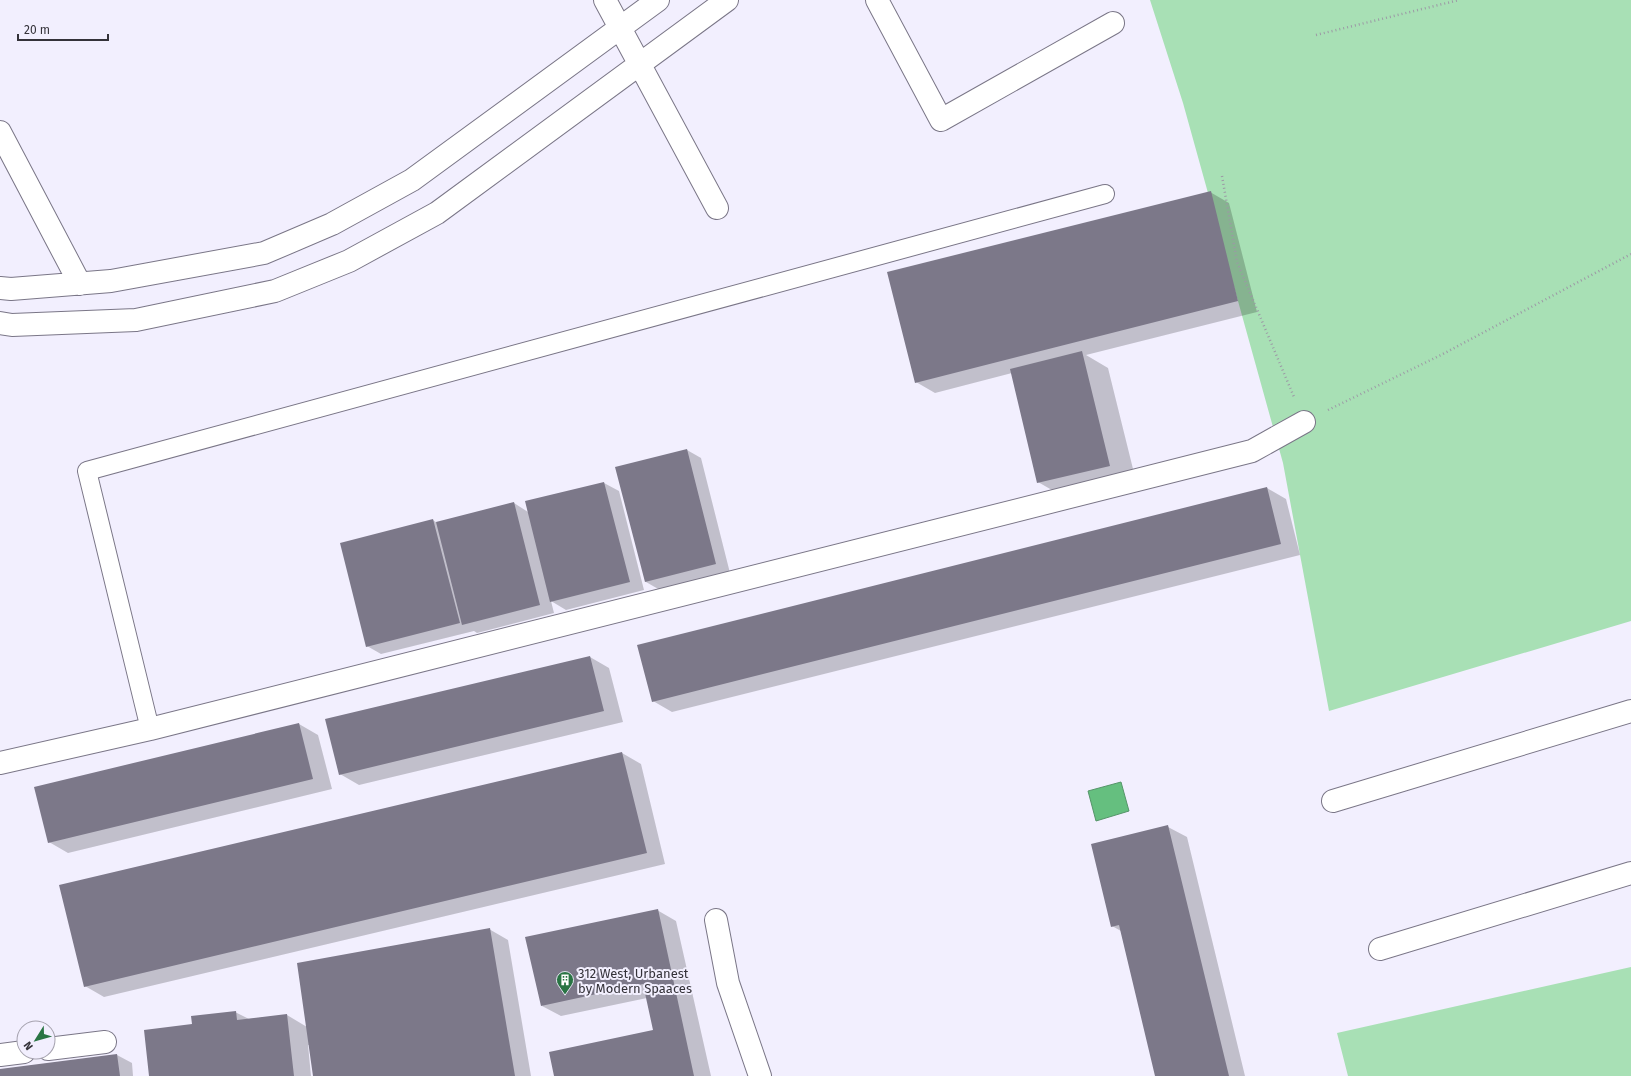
<svg xmlns="http://www.w3.org/2000/svg" width="1631" height="1076" viewBox="0 0 1631 1076" font-family="'Fira Sans',sans-serif">
  <rect width="100%" height="100%" fill="#f2effe"/>
  <path fill="#a8e0b5" d="M1150 0H1631V621L1329 711 1283 463 1183 103Z
    M1631 967V1076H1348L1337 1033Z"/>
  <path fill="#65bf7f" stroke="#56956a" d="M1121 782 1129 811 1096 821 1088 791Z"/>
  <path fill="#0003" d="M1210 192 1229 203 1257 312 1086 355 1108 368 1136 481 1064 497 1038 482 1012 373 935 393 916 382Z
    M687 450 701 458 730 573 660 590 646 582Z
    M604 483 619 491 644 590 566 610 551 601 554 613 477 633 474 631 381 654 367 646 433 520 437 523 514 503 528 512 526 502Z
    M1267 488 1286 499 1300 555 672 712 653 701Z
    M590 657 609 668 623 722 359 785 340 774Z
    M299 724 318 735 332 789 68 853 49 842Z
    M622 753 641 764 665 864 104 997 85 986Z
    M1168 827 1187 837 1245 1076H1156L1121 931 1112 926Z
    M657 910 676 921 711 1076H555L654 1030 647 998 561 1016 542 1006Z
    M489 929 508 940 531 1076H314L310 1045H308L311 1076H150L193 1025 235 1012 249 1019 287 1015 307 1027Z
    M117 1055 132 1063 133 1076H0V1070Z"/>
  <path fill="#7c7889" d="M1211 191 1238 301 915 383 887 272Z
    M1082 351 1110 466 1037 483 1010 369Z
    M687 449 716 564 645 582 615 467Z
    M604 482 630 582 550 602 525 501Z
    M1267 487 1281 544 652 702 637 645Z
    M514 502 540 605 462 625 436 522Z
    M433 519 460 623 366 647 340 543Z
    M590 656 604 711 339 775 325 719Z
    M299 723 313 779 48 843 34 787Z
    M622 752 647 853 84 987 59 885Z
    M1168 825 1229 1076H1155L1119 925 1111 927 1091 844Z
    M658 909 694 1076H554L549 1052 653 1030 643 984 541 1006 525 937Z
    M490 928 515 1076H313L297 963Z
    M236 1011 237 1020 287 1014 294 1076H149L144 1030 192 1024 191 1016Z
    M117 1054 120 1076H0V1069Z"/>
  <g fill="none" stroke-linecap="round" stroke-linejoin="round">
    <defs>
      <path id="lane" d="M150 729 87 471 1105 194"/>
      <path id="street" d="M605 0 717 208
        M877 0 941 120 1113 23
        M0 132 80 284
        M0 288 11 289 111 281 264 253 332 224 412 180 658 0
        M0 323 12 325 136 320 275 291 349 261 437 213 727 0
        M0 763 150 729 1252 451 1304 422
        M1333 801 1631 711
        M716 920 728 983 760 1076
        M1380 949 1631 873
        M48 1049 105 1042
        M0 1055 24 1052"/>
    </defs>
    <use href="#lane" stroke="#7a7687" stroke-width="20"/>
    <use href="#street" stroke="#7a7687" stroke-width="24"/>
    <path stroke="#9c99a5" stroke-width="2.5" stroke-dasharray="1 3" stroke-linecap="butt" d="M1316 35 1459 0
      M1222 176 1237 262 1294 397
      M1328 410 1441 355 1631 254"/>
    <use href="#lane" stroke="#fff" stroke-width="18"/>
    <use href="#street" stroke="#fff" stroke-width="22"/>
  </g>
  <defs>
    <symbol id="building-pin" viewBox="-11 -11 22 30"><path d="M0 17L-7.5 6A9.5 9.5 0 1 1 7.5 6Z" fill="#297443" stroke="#f2effe"/><path d="M-4-6H4V6H1V3H-1V6H-4ZM-2.5-4.3h1.7v1.8h-1.7ZM.8-4.3h1.7v1.8H.8ZM-2.5-1h1.7V.8h-1.7ZM.8-1h1.7V.8H.8Z" fill="#fff"/></symbol>
  </defs>
  <g fill-rule="evenodd">
    <use href="#building-pin" x="555" y="970" width="20" height="27"/>
  </g>
  <g text-anchor="middle" stroke-width="4" stroke-linejoin="round" paint-order="stroke">
    <g font-size="13" fill="#343239" stroke="#f2effe" text-anchor="start">
      <text x="578" y="978">312 West, Urbanest<tspan x="578" dy="15">by Modern Spaaces</tspan></text>
    </g>
  </g>
  <g transform="translate(36 1040) rotate(233)"><circle r="19" fill="#f2effe" stroke="#a6a3af"/>
  <path d="M0-3L7 15L0 10L-7 15Z" fill="#297443"/>
  <text y="-6" font-size="11" font-weight="bold" text-anchor="middle" fill="#343239">N</text>
  </g>
  <path d="M18 34v6h90v-6" fill="none" stroke="#343239" stroke-width="2"/>
  <text x="24" y="34" font-size="12" fill="#343239" stroke="#f2effe" stroke-width="3" paint-order="stroke">20 m</text>
</svg>
